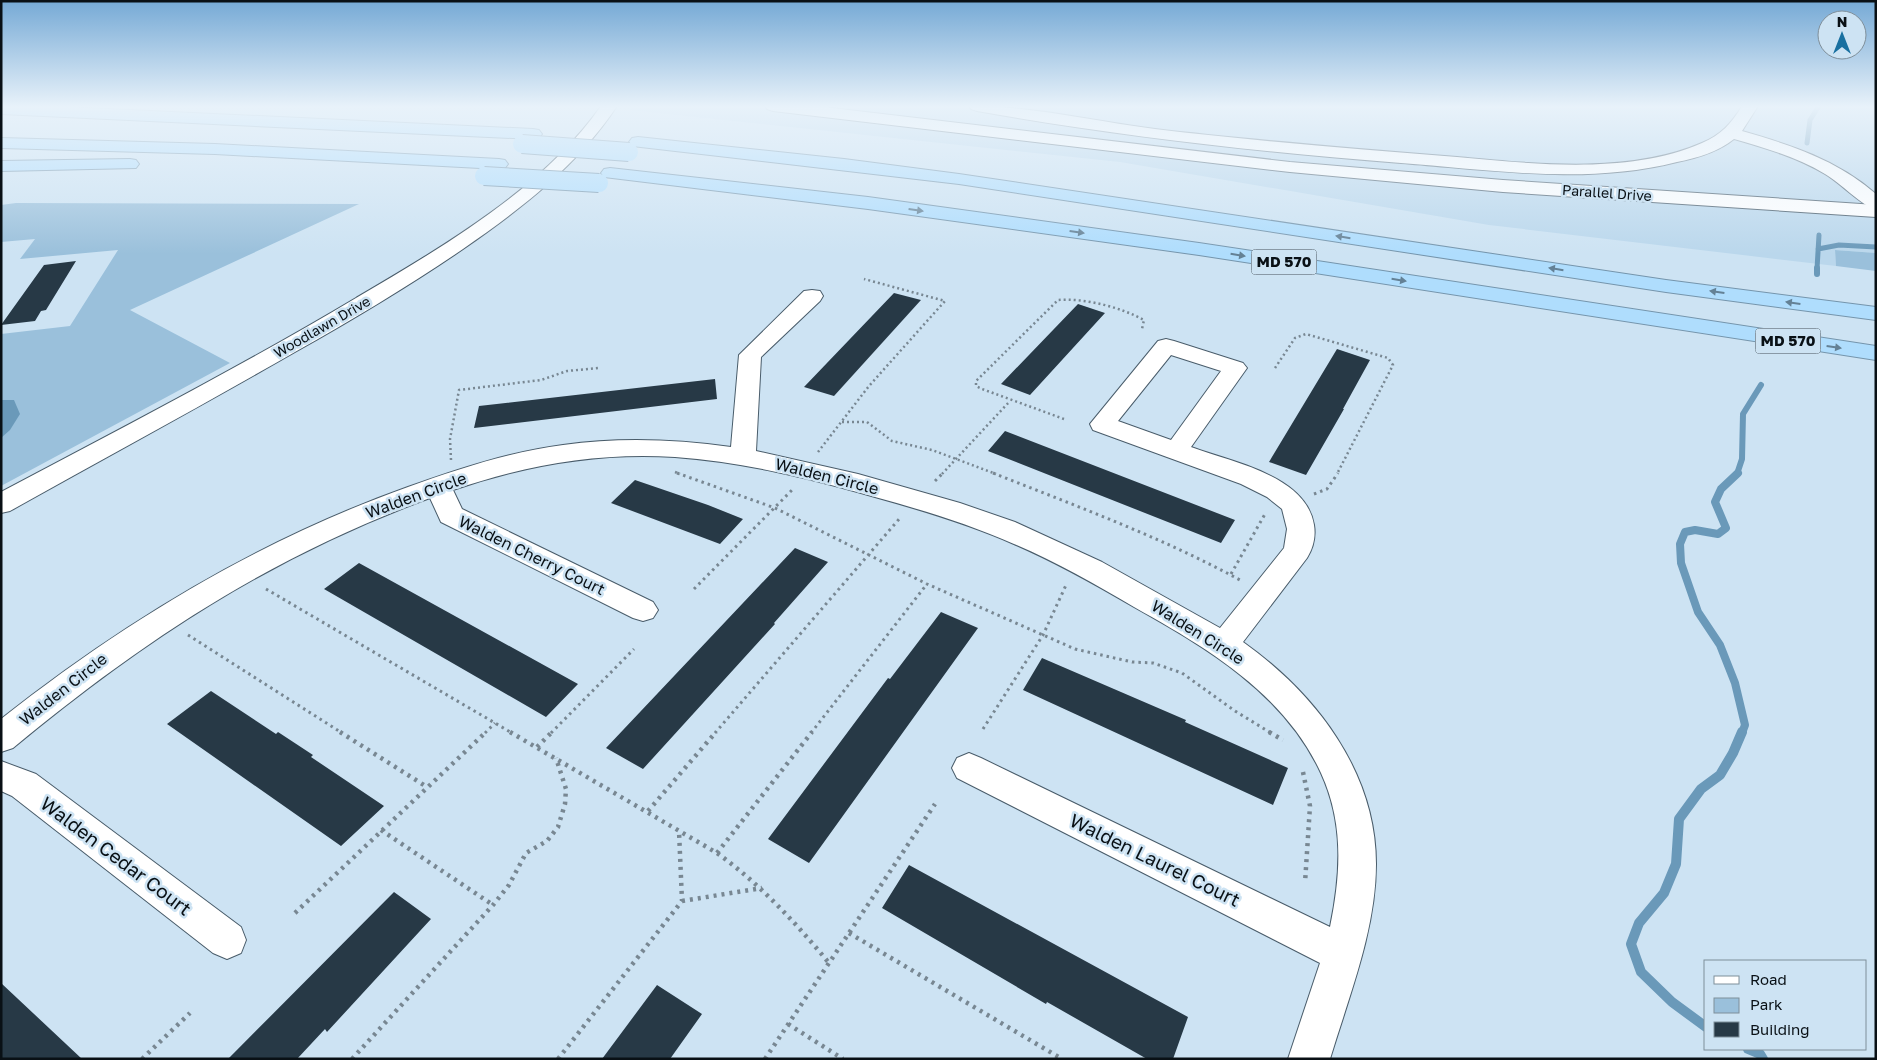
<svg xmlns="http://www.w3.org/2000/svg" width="1877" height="1060" viewBox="0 0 1877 1060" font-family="'Golos Text',sans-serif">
  <rect width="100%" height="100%" fill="#cde3f3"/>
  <path fill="#bad7ec" d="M632 106H1876V253L1835 250 1836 266 1489 225 1120 162 630 110Z"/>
  <path fill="#9ac0db" d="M16 203 359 204 130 310 230 363 1 486V334L70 326 118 250 20 259 35 239 1 242V205Z
    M1835 250 1876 253V271L1836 266Z"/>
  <path fill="#6a99b9" d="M1 400H14L20 414 10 430 1 438Z"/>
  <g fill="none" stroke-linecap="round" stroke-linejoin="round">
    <path stroke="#6a99b9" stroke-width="5" d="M1807 143 1810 120 1819 106
      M1818 249 1839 245 1876 247
      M1817 269 1819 235"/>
    <path stroke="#6a99b9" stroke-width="6" d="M1817 274V268
      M1737 474 1742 459 1743 414 1761 385"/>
    <path stroke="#6a99b9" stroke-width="8" d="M1738 473 1721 489 1715 502 1726 528 1718 534 1695 530 1685 532 1680 544 1681 563 1698 612 1720 645 1735 683 1745 725 1742 733"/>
    <path stroke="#6a99b9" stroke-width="10" d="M1706 1027 1672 1002 1641 972 1631 944 1639 923 1664 893 1676 864 1679 819 1701 789 1720 775 1733 753 1742 732
      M1748 1049 1760 1054 1763 1059"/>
  </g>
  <path fill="#273946" d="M76 261 46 310 41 311 35 321 1 325 44 265Z
    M894 293 921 300 834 396 804 387Z
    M1078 304 1105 313 1030 395 1001 384Z
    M1337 349 1370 360 1343 409H1344L1306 475 1269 462Z
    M715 379 717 399 474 428 479 406Z
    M1005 431 1235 520 1221 543 988 451Z
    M635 480 708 505 743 519 720 544 611 503Z
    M795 548 828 562 774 623 775 624 643 769 606 748Z
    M359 563 578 684 546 717 324 589Z
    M941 612 978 628 809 863 768 839 888 678 890 679Z
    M1042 658 1186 720 1185 722 1288 768 1273 805 1023 690Z
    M211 691 276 734 278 732 313 755 311 757 384 806 341 846 167 724Z
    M909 865 1188 1017 1173 1059H1147L1047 1002 1046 1004 882 908Z
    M394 892 431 919 327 1032 325 1029 297 1059H228Z
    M1 983 82 1059H1Z
    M657 985 702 1014 670 1059H602Z"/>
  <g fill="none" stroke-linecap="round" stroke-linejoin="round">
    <defs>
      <path id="minor" d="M969 106C1031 106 1093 121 1155 129 1255 141 1356 149 1457 157 1534 164 1629 175 1702 143 1721 135 1732 123 1742 106H1758L1742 131C1791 145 1837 160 1876 194V210C1864 207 1839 182 1825 174 1797 157 1765 148 1734 139 1718 152 1697 158 1677 162 1587 185 1493 170 1401 163 1259 152 1118 136 977 111L971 109Z
        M812 290 820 291 823 296 820 301 761 357 756 451 858 474 960 503 1015 522 1102 562 1220 628 1284 548 1287 529 1282 509 1267 497 1241 484 1093 430 1090 424 1158 341 1166 339 1174 341 1243 363 1247 368 1191 447C1231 462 1306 475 1314 525 1316 537 1313 548 1307 558L1243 642C1316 694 1376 772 1376 864 1376 930 1349 996 1330 1059H1288L1320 963 957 778 952 768 957 758 969 753 981 758 1330 927C1341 874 1344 823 1321 773 1284 693 1207 648 1134 607 1095 584 1056 562 1014 544 969 524 922 510 875 497 809 478 743 462 675 457 599 452 525 465 453 490L462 509 653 602 658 610 653 618 643 621 633 618 441 522 430 498C270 557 143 640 13 748L1 752V719C125 621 259 540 408 487 458 469 510 452 563 445 619 437 675 439 731 447L739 355 804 291ZM1171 355 1221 371 1171 440 1118 421Z
        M1 761 36 774 241 927 246 940 241 953 227 959 213 953 12 796 1 791Z"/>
      <path id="tertiary" d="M765 106H815L1290 162 1503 180 1876 205V217L1503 192 1290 172 773 111 767 109Z"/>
      <path id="secondary" d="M601 106H617C577 166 522 208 463 249 409 286 352 320 295 352 201 406 105 458 10 511L1 513V492C120 429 240 367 356 298 441 248 544 188 601 106Z"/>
      <path id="motorway" d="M1 106H45L533 129 539 130 542 134 539 138 533 139 1 114Z
        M638 137 844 159 959 174 1666 280 1876 307V320L1666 292 959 184 632 146 629 142 632 138Z
        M1 138 215 144 499 159 505 160 508 164 505 168 499 169 215 154 1 148Z
        M130 159 136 160 139 164 136 168 1 171V161Z
        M610 168 868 197 1199 243 1876 346V360L1199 255 868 209 604 177 601 173 604 169Z"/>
    </defs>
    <use href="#minor" stroke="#495c6a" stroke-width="2"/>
    <use href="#tertiary" stroke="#495c6a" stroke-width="2"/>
    <use href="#secondary" stroke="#495c6a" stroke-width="2"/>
    <use href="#motorway" stroke="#7595ac" stroke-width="2"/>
    <path stroke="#788792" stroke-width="2.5" stroke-dasharray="2 3" stroke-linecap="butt" d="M1275 368 1295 338 1306 334 1388 358 1393 365 1337 474
      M1064 419 982 389 976 386V381L1058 300C1085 298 1120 307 1144 320L1142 329
      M842 422H867L892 441 932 450 996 474
      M818 452 869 386 945 301 864 279
      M451 460 450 439 459 390 541 380 567 371 598 368
      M675 472 680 474
      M942 474 1010 401"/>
    <path stroke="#788792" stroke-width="3" stroke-dasharray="2.5 4" stroke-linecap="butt" d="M677 473 775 508 927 584 1075 649 1132 662 1153 663 1182 673 1235 711 1271 733
      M993 473C1076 506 1161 537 1240 580
      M935 481 943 473
      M1314 494 1327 489 1338 473
      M1231 574 1265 514
      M266 589 512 733
      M694 589 793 489
      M188 635 342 733
      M983 729 1043 635 1067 583
      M485 733 495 723
      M551 733 634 649
      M715 733 900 518
      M811 733 927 584"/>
    <path stroke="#788792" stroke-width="4.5" stroke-dasharray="3 5" stroke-linecap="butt" d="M340 732 427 787
      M510 732 717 853C760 884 795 922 829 963
      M1269 732 1283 740
      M537 747 552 732
      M1303 772 1310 806 1305 883
      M648 811 716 732
      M381 830 493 905
      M717 853 812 732
      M682 901 762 888
      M295 913 486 732
      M849 933 1062 1059
      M788 1024 843 1059
      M142 1059 190 1013
      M352 1059 493 905 509 885 526 853 547 841 558 827 565 804 566 789 556 758
      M558 1059 682 901 679 831
      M765 1059 935 804"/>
    <use href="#minor" fill="#fff" fill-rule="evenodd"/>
    <use href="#tertiary" fill="#fff" fill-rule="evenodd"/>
    <use href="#secondary" fill="#fff" fill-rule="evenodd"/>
    <use href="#motorway" fill="#afddfd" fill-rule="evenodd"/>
    <defs>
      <path id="motorway-bridge" d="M522 144 629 152
        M484 176 599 183"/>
    </defs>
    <use href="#motorway-bridge" stroke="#7595ac" stroke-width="20" stroke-linecap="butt"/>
    <use href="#motorway-bridge" stroke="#afddfd" stroke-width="18"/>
  </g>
  <defs><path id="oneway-solid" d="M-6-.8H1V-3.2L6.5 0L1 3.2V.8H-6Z" transform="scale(1.25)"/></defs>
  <g fill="#648195">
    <use href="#oneway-solid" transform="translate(916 210) rotate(8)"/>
    <use href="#oneway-solid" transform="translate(1077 232) rotate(8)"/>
    <use href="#oneway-solid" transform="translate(1343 237) rotate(-171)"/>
    <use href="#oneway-solid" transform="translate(1238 255) rotate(9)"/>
    <use href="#oneway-solid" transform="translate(1556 269) rotate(-171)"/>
    <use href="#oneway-solid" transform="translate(1399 280) rotate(9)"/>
    <use href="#oneway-solid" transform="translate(1717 292) rotate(-172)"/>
    <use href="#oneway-solid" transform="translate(1793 303) rotate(-172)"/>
    <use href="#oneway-solid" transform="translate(1834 347) rotate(8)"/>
  </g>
  <linearGradient id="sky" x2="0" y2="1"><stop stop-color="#75a9d5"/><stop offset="0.42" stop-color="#e8f2fa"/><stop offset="1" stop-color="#e8f2fa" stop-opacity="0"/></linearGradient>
  <rect width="1877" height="254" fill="url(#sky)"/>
  <g text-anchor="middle" stroke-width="5" stroke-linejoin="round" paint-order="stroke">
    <g font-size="14" fill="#091015" stroke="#cde3f3">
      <text transform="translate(1607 193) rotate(4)" y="5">Parallel Drive</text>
      <text transform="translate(322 327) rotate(-30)" y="5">Woodlawn Drive</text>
    </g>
    <g fill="#cde3f3" stroke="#444f58" stroke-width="1">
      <rect x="1251.5" y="249.5" width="65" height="25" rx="4"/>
      <rect x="1755.5" y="328.5" width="65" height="25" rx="4"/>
    </g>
    <g font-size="15" font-weight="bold" fill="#091015">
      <text x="1284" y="267">MD 570</text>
      <text x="1788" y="346">MD 570</text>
    </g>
    <g font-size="16" fill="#091015" stroke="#cde3f3">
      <text transform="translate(827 476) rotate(14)" y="6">Walden Circle</text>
      <text transform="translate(416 495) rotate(-20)" y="6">Walden Circle</text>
      <text transform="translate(532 555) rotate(26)" y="6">Walden Cherry Court</text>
      <text transform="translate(1198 632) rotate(32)" y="6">Walden Circle</text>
      <text transform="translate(63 689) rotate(-38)" y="6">Walden Circle</text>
    </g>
    <g font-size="19" fill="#091015" stroke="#cde3f3">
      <text transform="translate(116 856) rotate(37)" y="7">Walden Cedar Court</text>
      <text transform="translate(1155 860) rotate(26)" y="7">Walden Laurel Court</text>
    </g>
  </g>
  <rect width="1877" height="1060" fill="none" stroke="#091015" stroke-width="5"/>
  <rect x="1704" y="960" width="162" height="90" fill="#cde3f3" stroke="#7f8f9a"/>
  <rect x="1714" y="976" width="25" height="8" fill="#ffffff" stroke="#7f8f9a"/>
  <text x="1750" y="985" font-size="15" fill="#091015">Road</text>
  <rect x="1714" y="998" width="25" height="15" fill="#9ac0db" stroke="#7f8f9a"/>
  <text x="1750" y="1010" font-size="15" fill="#091015">Park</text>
  <rect x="1714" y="1022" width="25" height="15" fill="#273946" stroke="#7f8f9a"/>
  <text x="1750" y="1035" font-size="15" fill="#091015">Building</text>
  <g transform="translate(1842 35)"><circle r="24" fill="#cde3f3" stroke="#7f8f9a"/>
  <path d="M0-4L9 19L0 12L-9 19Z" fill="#1970a0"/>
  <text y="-8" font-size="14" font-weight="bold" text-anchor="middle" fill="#091015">N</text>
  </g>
</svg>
